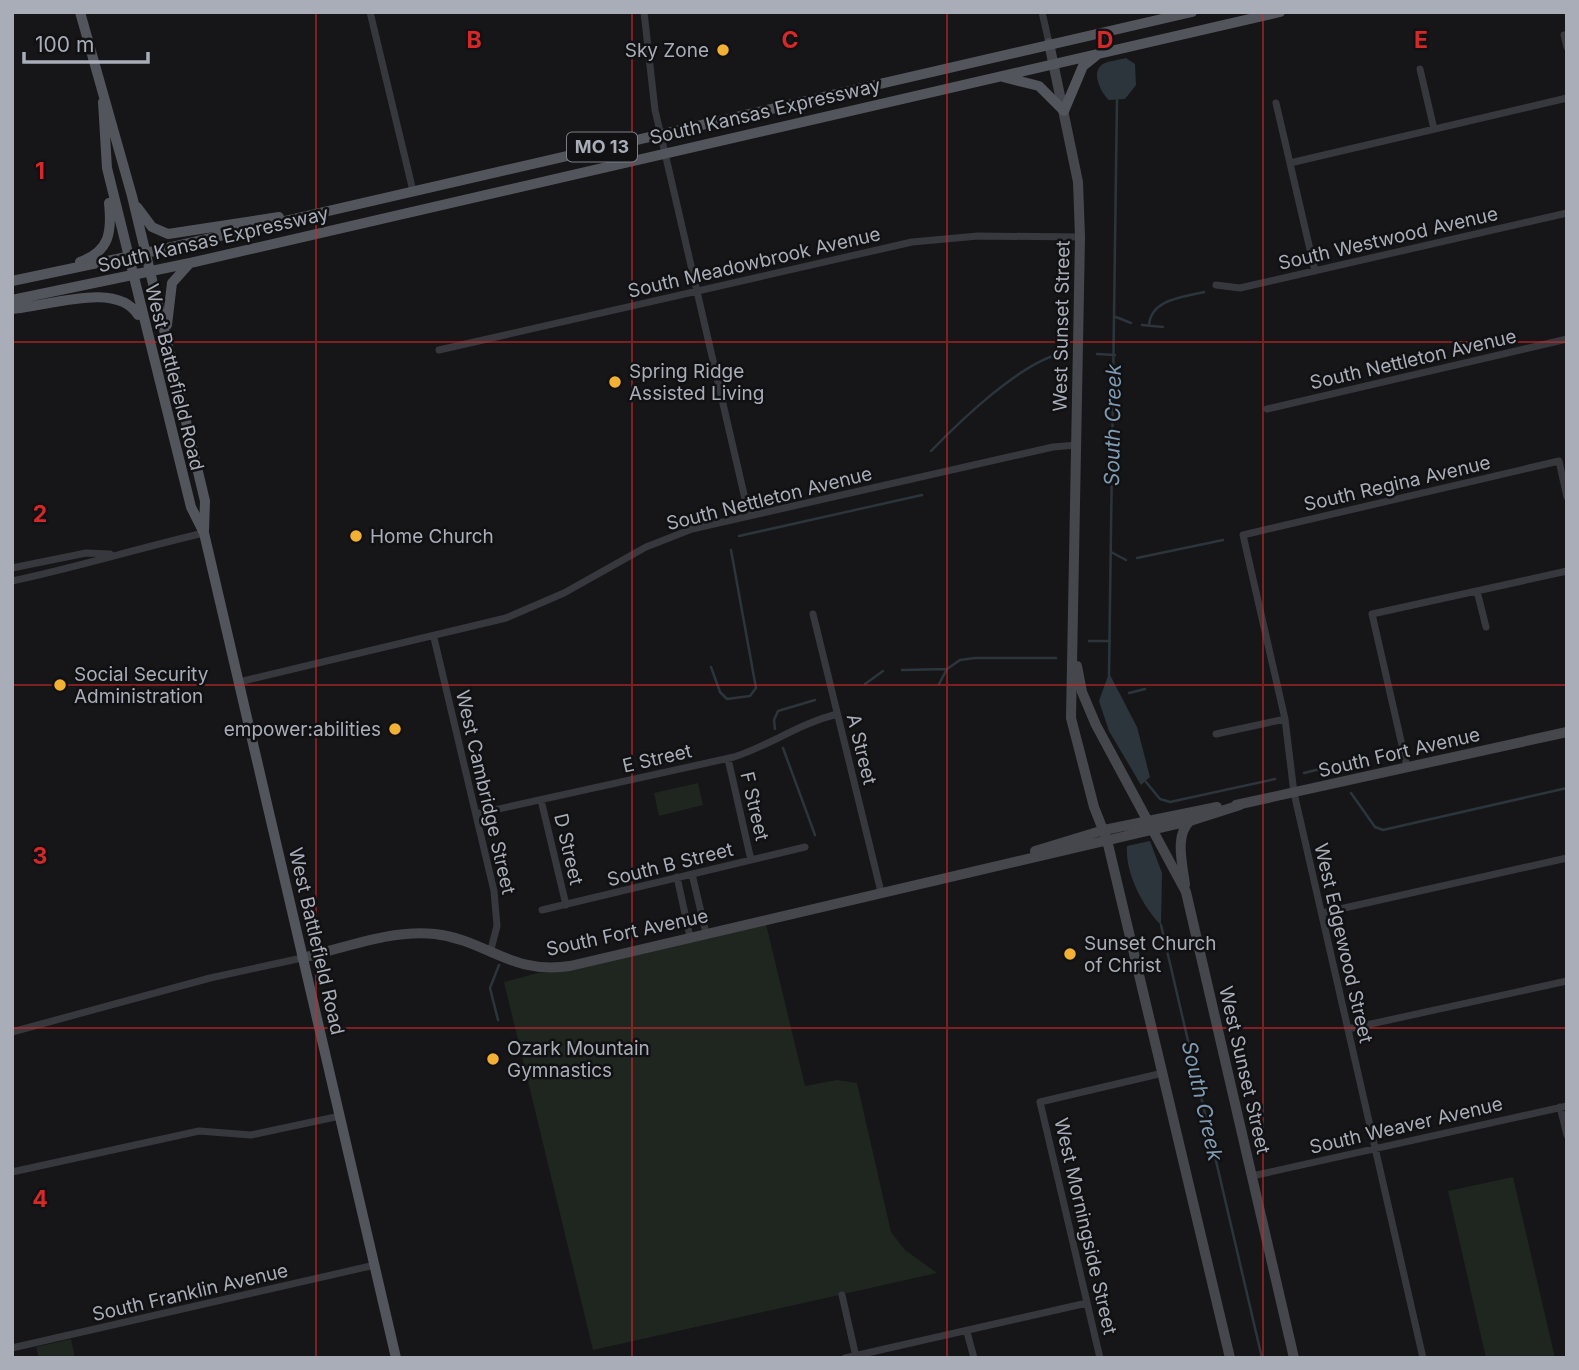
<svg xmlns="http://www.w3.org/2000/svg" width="1579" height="1370" viewBox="0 0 1579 1370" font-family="Inter,sans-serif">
  <rect width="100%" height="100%" fill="#161618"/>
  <path fill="#1e261f" d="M698 783 703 805 659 816 654 793Z
    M766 924 805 1086 837 1080 857 1083 891 1232 905 1250 937 1273 593 1350 504 982 538 973 572 970Z
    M1513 1177 1555 1358H1486L1448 1191Z
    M71 1339 75 1358H39L36 1347Z"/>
  <path fill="#2c353c" d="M1126 58 1135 64 1136 85 1125 99 1109 100C1101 93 1090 72 1103 64 1108 61 1119 60 1126 58Z
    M1109 673 1137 727 1150 777 1141 785 1109 731 1099 701Z
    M1150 841 1162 873 1161 925C1142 906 1125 872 1127 846Z"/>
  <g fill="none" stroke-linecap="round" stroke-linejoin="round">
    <path stroke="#2c353c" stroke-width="2.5" d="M1116 317 1131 323
      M1142 325 1163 327
      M1149 325C1151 299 1184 297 1204 292
      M1097 354 1115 355
      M931 451C960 421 1023 360 1064 353L1062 338 1057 329
      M739 536 922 495
      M1111 552 1126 560
      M1137 558 1223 540
      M1089 641H1110
      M711 667 720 692 727 699 750 696 756 688 731 550
      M902 670 947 669 960 660 975 658H1056
      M1109 675 1117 100
      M865 684 883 671
      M939 684 947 669
      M1129 693 1145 689
      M775 729 774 720 778 711 815 700
      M783 748 815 835
      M1304 773 1324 768 1334 770
      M1146 782 1160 799 1170 802 1275 779
      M1351 793 1375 827 1383 830 1567 788
      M1161 925 1262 1358
      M498 1020 490 988 499 965"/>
    <path stroke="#37383d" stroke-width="7" d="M370 12 413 191
      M644 12 655 110 749 516
      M1042 12 1049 43
      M1564 35 1567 47
      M1420 69 1434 129
      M1276 103 1315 271
      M1290 163 1567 98
      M1216 285 1240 288 1567 213
      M439 350 912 242 978 236 1080 237
      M1267 409 1567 339
      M12 568 86 553 110 554
      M12 581C78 567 139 548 204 533
      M1477 591 1486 627
      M813 614 881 892
      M434 638 494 891 497 926 490 953
      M239 682 506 618 564 593 646 547 692 529 1053 447 1077 445
      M1216 734 1285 719
      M728 759 751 860
      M1407 767 1372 614 1567 571
      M541 800 566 905
      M476 814 734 757C771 745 798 724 837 714
      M692 874 706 933
      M677 877 690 937
      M542 910 805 847
      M1322 913 1567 858
      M1348 1029 1567 981
      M12 1032 210 978 302 958
      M1560 1107 1567 1135
      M12 1172 199 1131 251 1135 340 1116
      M1252 1176 1567 1106
      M842 1295 856 1357
      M967 1332 974 1358
      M12 1348 375 1265
      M845 1358 1087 1303
      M1100 1358 1040 1102 1163 1073
      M1423 1358 1294 793 1285 719 1243 535 1559 461 1567 497"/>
    <path stroke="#45474d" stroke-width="10" d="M1049 43 1078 182 1080 237 1071 718 1094 807 1107 840 1230 1358
      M1077 666 1082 692 1096 725 1186 892 1294 1358
      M1236 805 1567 732
      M1035 851 1104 830 1217 807
      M1185 885C1183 866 1174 835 1190 821
      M302 958C344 948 392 929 435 934 487 940 510 975 570 966L1190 821 1240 805"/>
    <path stroke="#53555c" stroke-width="10" d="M80 12 132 196 205 501 204 530
      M1003 77 1039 86 1064 111 1083 66 1098 54
      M103 102 107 168 191 507 204 533 396 1358
      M137 207 152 227 168 234 279 217
      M80 262C110 251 112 232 109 203
      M12 281 159 250 1192 12
      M12 300 190 263 1280 12
      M12 309C47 307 117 280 138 315
      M167 325 172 283 189 264"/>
  </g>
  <path fill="none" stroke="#d62828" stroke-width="2" stroke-opacity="0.55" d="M316 12V1358M632 12V1358M947 12V1358M1263 12V1358M12 342H1567M12 685H1567M12 1028H1567"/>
  <g fill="#f2b134" stroke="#111113" stroke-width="2.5">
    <circle cx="723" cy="50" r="7"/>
    <circle cx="615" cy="382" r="7"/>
    <circle cx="356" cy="536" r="7"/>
    <circle cx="60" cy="685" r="7"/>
    <circle cx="395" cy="729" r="7"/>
    <circle cx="1070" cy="954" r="7"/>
    <circle cx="493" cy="1059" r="7"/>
  </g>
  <g text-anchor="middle" stroke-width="5" stroke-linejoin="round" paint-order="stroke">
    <rect fill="#111113" stroke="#7b7e86" stroke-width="2" x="567" y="132.5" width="70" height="29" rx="5"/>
    <g font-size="18" font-weight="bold" fill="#a8adb8">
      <text x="602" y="153">MO 13</text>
    </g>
    <g font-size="19" fill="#a8adb8" stroke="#111113" text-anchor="start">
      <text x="709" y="57" text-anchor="end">Sky Zone</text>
      <text x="629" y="378">Spring Ridge<tspan x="629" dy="22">Assisted Living</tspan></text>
      <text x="370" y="543">Home Church</text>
      <text x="74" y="681">Social Security<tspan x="74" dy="22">Administration</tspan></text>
      <text x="381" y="736" text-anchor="end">empower:abilities</text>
      <text x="1084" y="950">Sunset Church<tspan x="1084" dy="22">of Christ</tspan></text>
      <text x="507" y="1055">Ozark Mountain<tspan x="507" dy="22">Gymnastics</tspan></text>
    </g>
    <g font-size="19" fill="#a8adb8" stroke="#111113">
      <text transform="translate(765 111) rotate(-13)" y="7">South Kansas Expressway</text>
      <text transform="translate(1388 238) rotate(-13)" y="7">South Westwood Avenue</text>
      <text transform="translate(213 239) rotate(-13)" y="7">South Kansas Expressway</text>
      <text transform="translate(754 262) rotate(-13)" y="7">South Meadowbrook Avenue</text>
      <text transform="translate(1061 326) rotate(-89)" y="7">West Sunset Street</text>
      <text transform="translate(1413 359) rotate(-13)" y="7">South Nettleton Avenue</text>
      <text transform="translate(175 377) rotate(76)" y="7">West Battlefield Road</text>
      <text transform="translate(1397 483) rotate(-13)" y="7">South Regina Avenue</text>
      <text transform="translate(769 498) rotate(-14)" y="7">South Nettleton Avenue</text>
      <text transform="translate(862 749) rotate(76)" y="7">A Street</text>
      <text transform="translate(1399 752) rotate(-13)" y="7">South Fort Avenue</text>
      <text transform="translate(657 758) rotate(-13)" y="7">E Street</text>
      <text transform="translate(486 792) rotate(77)" y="7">West Cambridge Street</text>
      <text transform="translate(755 806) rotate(77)" y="7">F Street</text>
      <text transform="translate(569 849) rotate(77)" y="7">D Street</text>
      <text transform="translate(670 864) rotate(-14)" y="7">South B Street</text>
      <text transform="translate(627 932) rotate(-12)" y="7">South Fort Avenue</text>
      <text transform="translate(317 941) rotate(77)" y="7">West Battlefield Road</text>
      <text transform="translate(1344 943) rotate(77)" y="7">West Edgewood Street</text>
      <text transform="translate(1245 1070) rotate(77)" y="7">West Sunset Street</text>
      <text transform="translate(1406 1125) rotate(-13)" y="7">South Weaver Avenue</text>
      <text transform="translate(1086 1226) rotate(77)" y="7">West Morningside Street</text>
      <text transform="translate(190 1292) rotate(-13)" y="7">South Franklin Avenue</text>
    </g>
    <g font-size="21" font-style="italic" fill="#7f9bb3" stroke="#111113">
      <text transform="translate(1113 425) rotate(-89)" y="7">South Creek</text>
      <text transform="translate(1202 1101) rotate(77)" y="7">South Creek</text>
    </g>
  </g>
  <g font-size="23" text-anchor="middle" font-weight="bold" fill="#d62828" stroke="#111113" stroke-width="5" stroke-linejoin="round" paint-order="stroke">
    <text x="474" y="48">B</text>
    <text x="790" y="48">C</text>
    <text x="1105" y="48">D</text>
    <text x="1421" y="48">E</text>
    <text x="40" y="179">1</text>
    <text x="40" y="522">2</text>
    <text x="40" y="864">3</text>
    <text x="40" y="1207">4</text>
  </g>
  <rect width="1579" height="1370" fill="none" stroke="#a8adb8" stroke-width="28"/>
  <path d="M24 52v10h124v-10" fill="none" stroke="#a8adb8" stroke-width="3.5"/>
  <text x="35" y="52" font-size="21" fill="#a8adb8" stroke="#111113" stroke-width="5" paint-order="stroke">100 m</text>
</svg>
